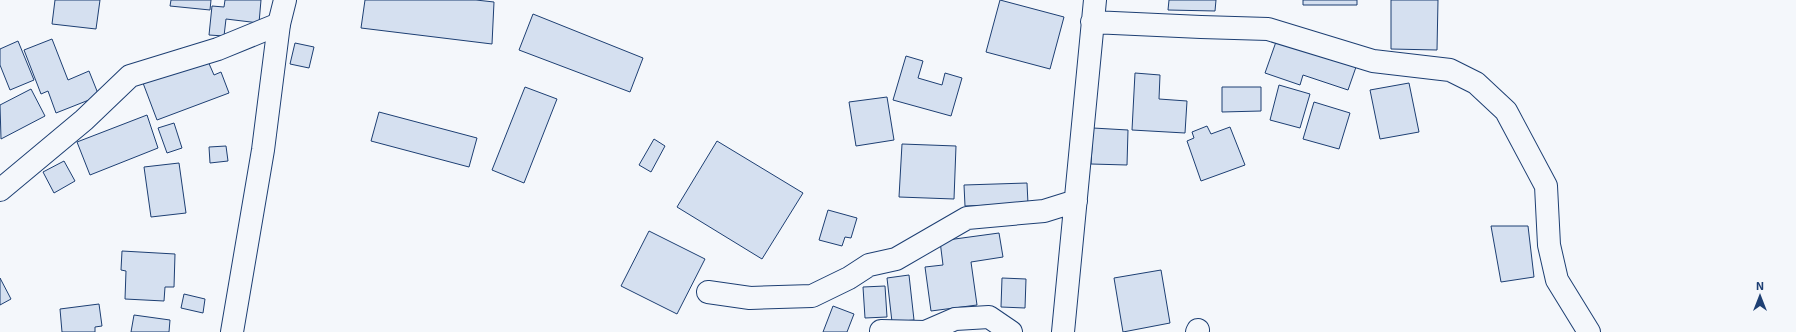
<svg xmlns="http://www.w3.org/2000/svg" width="1796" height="332" viewBox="0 0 1796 332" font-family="'Exo 2',sans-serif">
  <rect width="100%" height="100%" fill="#f4f7fb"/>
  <path fill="#d5e0f0" stroke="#1d3f73" d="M55 0H100L96 29 52 24Z
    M171 0H211L210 10 170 6Z
    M225 0H261L259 23 226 19 224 36 209 35 212 6 224 7Z
    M365 0H476L494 2 492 44 361 28Z
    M1000 0 1064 17 1050 69 986 52Z
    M1169 0H1216L1215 11 1168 10Z
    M1303 0H1357V5H1303Z
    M1391 0H1438L1437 50 1391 49Z
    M533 14 643 58 630 92 519 50Z
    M52 39 68 80 89 71 99 96 56 113 48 91 41 94 24 50Z
    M1277 39 1356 67 1348 90 1303 75 1300 85 1265 73Z
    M18 41 34 80 10 90 0 65V49Z
    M295 43 314 47 309 68 290 64Z
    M906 56 923 61 918 78 942 85 945 73 962 78 951 116 893 100Z
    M207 59 214 75 221 72 229 93 157 120 143 83Z
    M1135 73 1160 75 1159 99 1187 101 1185 133 1132 130Z
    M1409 83 1419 132 1380 139 1370 90Z
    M1279 85 1310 94 1300 128 1270 120Z
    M525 87 557 99 524 183 492 170Z
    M1222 87H1261V111L1222 112Z
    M31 89 45 116 1 139 0 105Z
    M887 97 894 140 856 146 849 102Z
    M1314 102 1350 113 1339 149 1303 139Z
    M379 112 477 138 469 167 371 141Z
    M147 115 158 148 90 175 77 142Z
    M174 123 182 148 167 153 158 128Z
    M1207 126 1211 134 1230 127 1245 165 1201 181 1187 141 1194 138 1192 132Z
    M1093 128 1128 130 1127 165 1091 164Z
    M654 139 665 146 651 172 639 165Z
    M717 141 803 193 762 259 677 207Z
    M902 144 956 146 954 199 899 197Z
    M226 146 228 161 210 163 209 147Z
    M64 161 75 181 54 193 43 172Z
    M179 163 186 213 151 217 144 167Z
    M1027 183 1028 204 965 206 964 185Z
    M828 210 857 218 851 238 845 237 842 246 819 240Z
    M1491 226H1528L1534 277 1501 282Z
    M649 231 705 259 677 314 621 286Z
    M999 233 1003 257 971 262 977 305 931 311 925 267 943 265 940 241Z
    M122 251 175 254 174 287H165L164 301 125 299 126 271 121 270Z
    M1161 270 1170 323 1123 332 1114 278Z
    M909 275 914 320 892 322 887 278Z
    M0 278 11 299 0 305Z
    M1002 278 1026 279 1025 308 1001 307Z
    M885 286 887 317 865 318 863 287Z
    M184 294 205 299 203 313 181 308Z
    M99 304 102 326 95 327V332H62L60 309Z
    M833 306 854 314 847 332H823Z
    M134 315 170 320 169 332H131Z"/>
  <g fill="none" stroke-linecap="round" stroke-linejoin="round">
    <defs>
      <path id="minor" d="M1092 22 1201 27 1268 29 1373 61 1450 70 1476 83 1506 111 1546 186 1549 245 1557 280 1589 332
        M0 190 84 120 130 76 218 49 279 24
        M708 292 750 298 812 296 849 278 869 265 896 259 967 218 1044 211 1076 201
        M881 331 925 332 955 319 989 317 1011 332
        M1063 332 1095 0
        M1197 332 1198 330"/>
      <path id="tertiary" d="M232 332 263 150 279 24 285 0"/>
    </defs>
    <use href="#minor" stroke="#1d3f73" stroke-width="24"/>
    <use href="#tertiary" stroke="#1d3f73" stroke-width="24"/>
    <use href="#minor" stroke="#f4f7fb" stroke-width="22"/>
    <use href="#tertiary" stroke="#f4f7fb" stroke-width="22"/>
  </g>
  <g transform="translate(1760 296)" stroke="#f4f7fb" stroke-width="3" paint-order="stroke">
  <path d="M0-3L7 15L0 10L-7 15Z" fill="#1d3f73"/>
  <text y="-6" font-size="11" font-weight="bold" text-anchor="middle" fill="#1d3f73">N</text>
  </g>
</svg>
